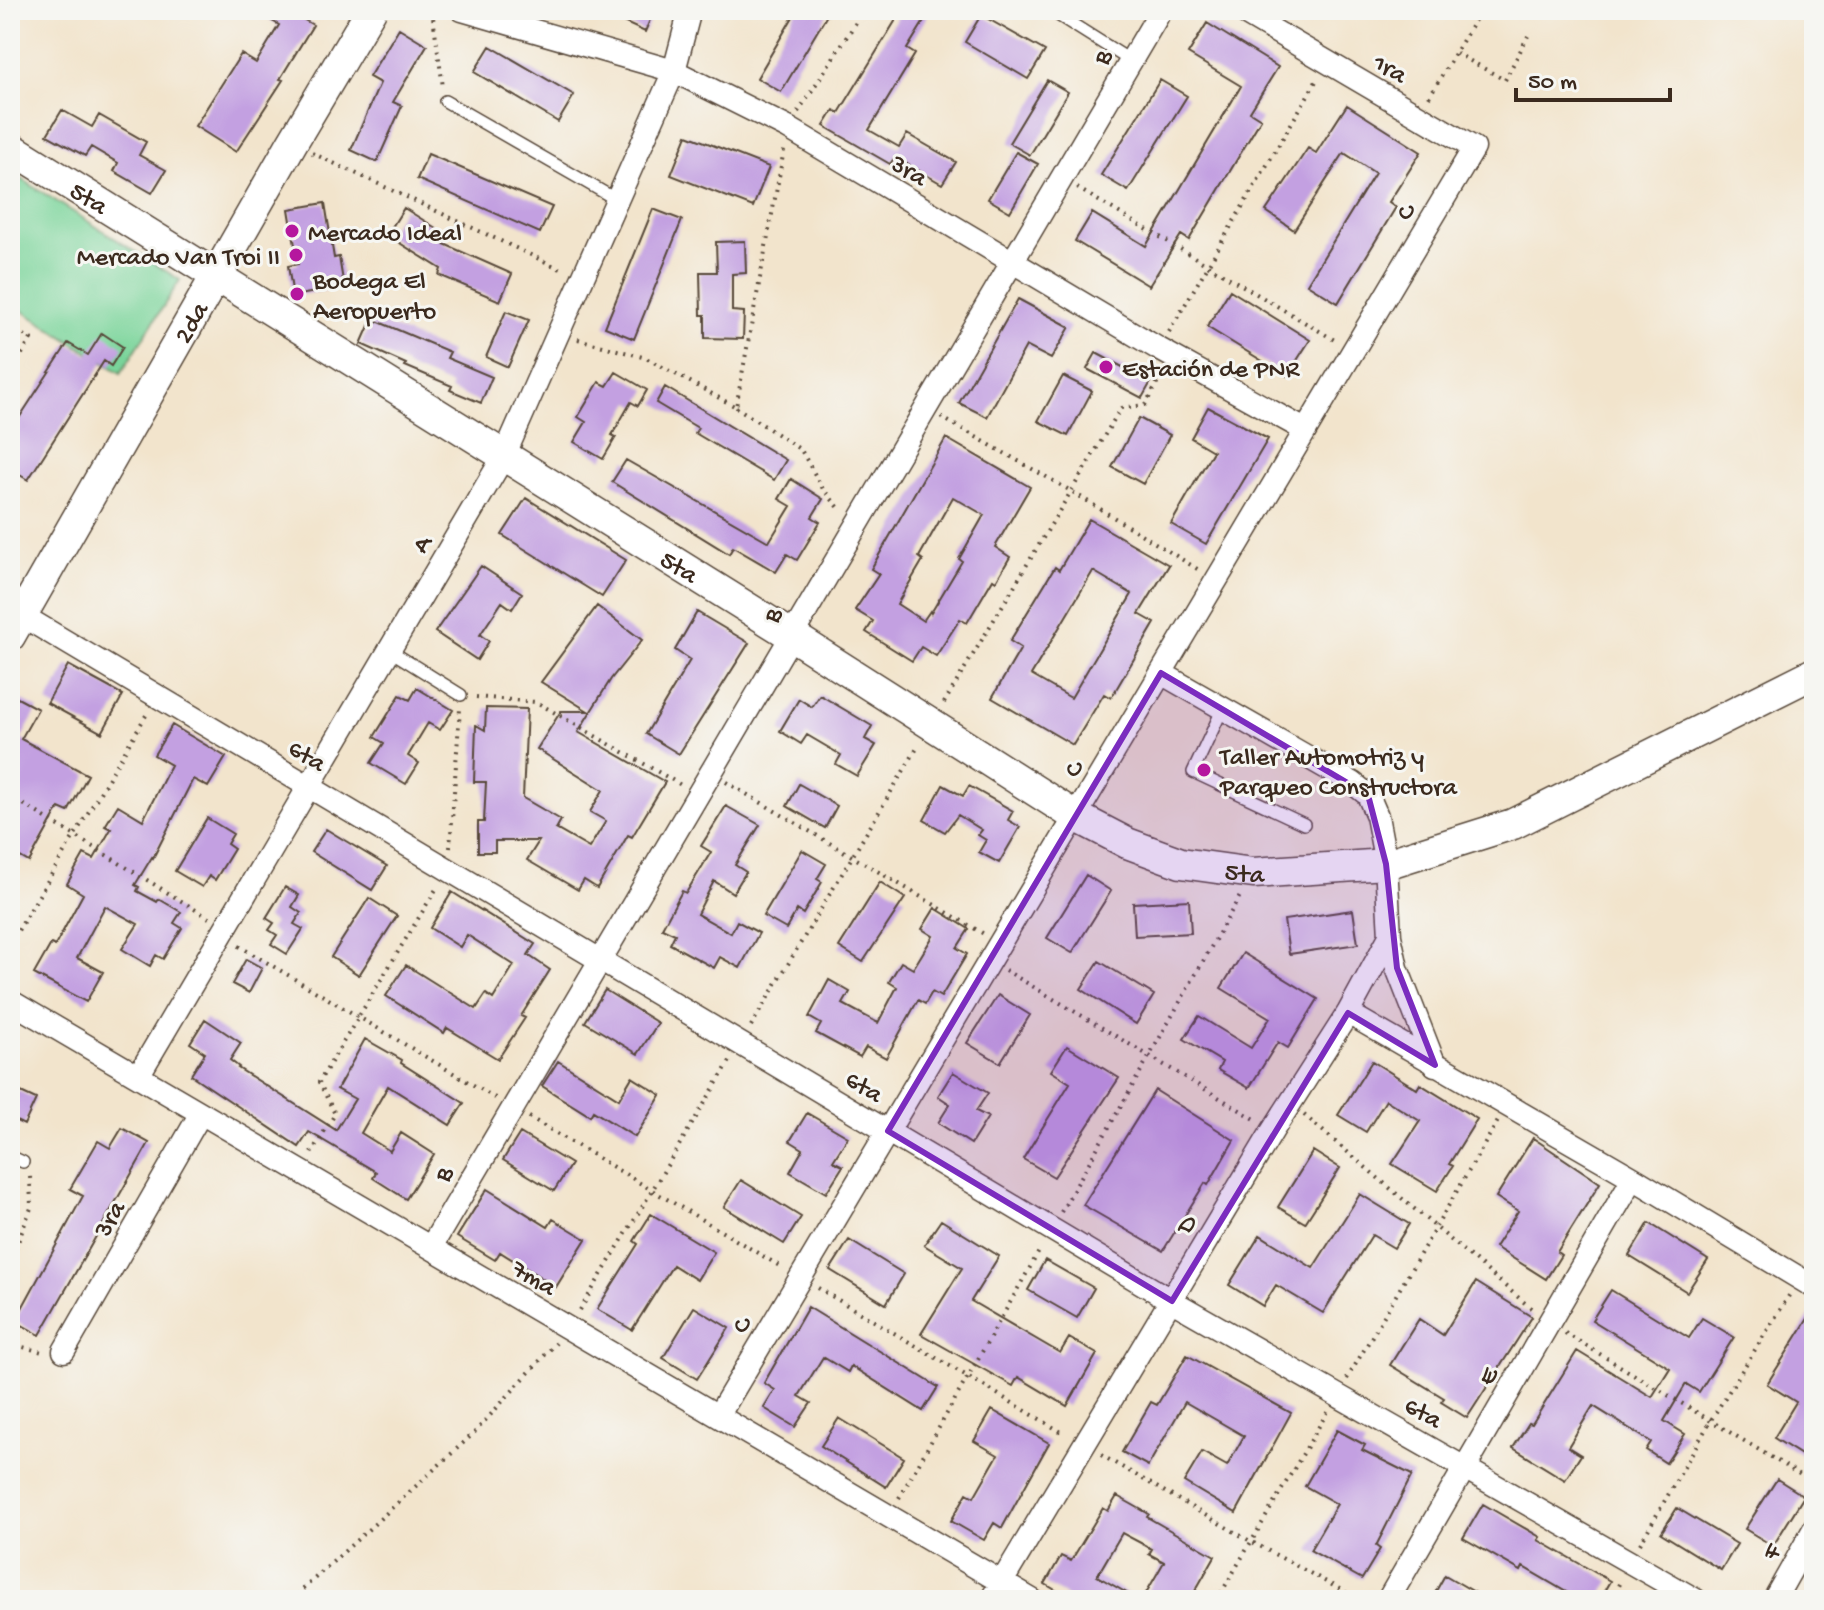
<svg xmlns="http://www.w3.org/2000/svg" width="1824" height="1610" viewBox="0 0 1824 1610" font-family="'Gochi Hand',sans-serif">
  <rect width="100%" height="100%" fill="#f6f6f2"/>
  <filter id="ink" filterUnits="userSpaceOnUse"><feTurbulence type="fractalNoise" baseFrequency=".0125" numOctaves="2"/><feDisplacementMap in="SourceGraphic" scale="16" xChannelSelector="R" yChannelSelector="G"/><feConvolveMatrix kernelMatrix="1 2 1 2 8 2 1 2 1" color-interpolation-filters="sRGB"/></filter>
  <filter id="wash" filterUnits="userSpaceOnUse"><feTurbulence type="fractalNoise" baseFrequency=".006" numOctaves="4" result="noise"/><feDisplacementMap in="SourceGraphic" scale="32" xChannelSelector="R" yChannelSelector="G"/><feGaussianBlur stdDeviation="1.8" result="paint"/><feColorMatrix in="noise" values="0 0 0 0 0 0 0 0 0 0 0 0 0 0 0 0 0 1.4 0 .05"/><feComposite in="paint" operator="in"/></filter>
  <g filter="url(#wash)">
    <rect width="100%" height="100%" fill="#f2e4cc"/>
    <path fill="#79d49a" stroke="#5a7f5c" stroke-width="2" d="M20 178 180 280 121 373 10 303V194Z"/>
    <g id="blocks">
      <path fill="#c3a0e1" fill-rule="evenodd" d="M253 10H287L313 25 280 79 283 80 236 152 195 126 241 54 256 63 279 25Z
        M597 10H654L645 32Z
        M797 10H830L781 92 757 78Z
        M902 10H931L907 49 915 54 869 130 899 147 907 134 956 162 942 184 895 157 890 164 824 126 834 110 839 113Z
        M981 15 1045 51 1028 79 965 42Z
        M1207 23 1278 67 1250 112 1261 119 1189 240 1181 235 1149 286 1075 241 1092 213 1146 246 1241 86 1188 54Z
        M399 28 427 45 393 102 402 106 377 162 351 150 380 83 369 77Z
        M490 46 574 95 558 122 474 72Z
        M1047 80 1068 92 1030 155 1009 143Z
        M1160 80 1187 96 1128 191 1101 175Z
        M1347 105 1421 152 1389 202 1396 207 1338 303 1307 284 1375 173 1344 153 1294 230 1266 211 1308 148 1316 153Z
        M62 110 92 127 99 115 146 142 139 155 166 170 152 193 114 171 118 163 91 147 85 156 47 135Z
        M687 135 769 167 753 207 671 175Z
        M1016 152 1038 164 1010 212 988 199Z
        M428 154 552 207 540 233 417 179Z
        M325 203 334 258 339 257 344 287 293 296 288 266 298 264 289 209Z
        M404 208 447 235 442 243 512 274 500 301 439 275 441 269 387 235Z
        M653 209 682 220 634 339 605 327Z
        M745 241 746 273 732 274V311L744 312 743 339 705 338V315H701L700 272H717L716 242Z
        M1230 290 1310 340 1287 376 1207 327Z
        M1018 299 1070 327 1051 359 1026 346 987 417 959 403Z
        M506 311 529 320 508 367 486 357Z
        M372 319 450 352 447 358 492 377 481 403 450 390 452 386 405 366 406 364 361 344Z
        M102 333 123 347 111 366 104 361 28 480 10 469V432L68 343 88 355Z
        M1096 353 1151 382 1142 398 1087 369Z
        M616 372 647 390 638 406 631 402 612 435 616 437 603 459 574 442 586 422 578 417 599 382 607 386Z
        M1063 376 1092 391 1068 436 1038 421Z
        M665 387 786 460 774 480 695 433 698 428 656 403Z
        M1208 407 1268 439 1206 544 1171 524 1213 451 1191 438Z
        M1139 418 1170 435 1143 484 1112 467Z
        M946 438 1030 487 995 547 1010 557 996 581 993 579 967 623 960 619 936 656 921 647 912 661 866 632 873 621 855 610 879 574 871 569ZM953 497 984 515 959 559 962 561 931 613 930 611 923 621 897 604 923 560 919 557Z
        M626 460 769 542 791 506 779 499 791 479 823 499 812 517 820 522 797 560 787 554 776 572 733 547 729 554 612 482Z
        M526 498 626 560 602 597 502 535Z
        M1089 519 1169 565 1139 614 1155 623 1111 698 1104 694 1073 745 992 698 1021 648 1010 641 1055 567 1059 570ZM1093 571 1132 594 1071 698 1031 675Z
        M481 566 522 593 512 609 502 602 480 635 489 641 477 660 435 632Z
        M597 606 642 640 611 679 578 732 665 782 632 837 628 835 597 888 584 880 578 890 527 860 539 841H495V852H478V822H484L486 782H474L476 725 485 730 486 708 527 709 523 798 561 820 556 829 589 848 606 821 590 812 603 790 537 749 561 711H588L541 682Z
        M697 612 749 643 679 754 646 734 690 660 675 650Z
        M68 665 123 695 102 733 47 703Z
        M417 688 453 710 440 730 428 723 408 756 419 763 406 784 371 763 384 743 374 737 400 695 410 700Z
        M10 694 38 709 21 739 88 775 68 812 59 808 29 862 10 851Z
        M820 695 872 726 865 739 876 745 857 776 836 764 841 755 807 735 801 744 780 731 799 699 812 707Z
        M172 725 226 757 208 787 193 779 153 858 152 857 135 885 139 887 137 891 157 902 159 899 181 912 174 923 182 928 163 959 156 955 150 966 122 949 138 924 105 906 77 958 103 972 86 1002 34 974 51 944 55 946 83 894 67 884 84 854 94 859 111 829 105 826 118 805 143 820 171 765 154 755Z
        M799 784 837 806 825 828 787 806Z
        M943 785 963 796 969 786 1013 811 1008 820 1020 827 999 863 979 852 986 840 978 835 982 830 958 815 945 832 924 820Z
        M726 806 760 825 735 865 746 872 733 893 714 881 697 914 731 933 737 921 759 933 740 968 720 957 714 968 670 944 675 934 662 928 682 891 686 893 711 852 701 846Z
        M207 818 233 834 227 844 234 849 215 880 209 876 202 887 175 871Z
        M326 829 387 866 372 890 311 852Z
        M802 850 826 864 817 879 822 882 803 914 797 910 786 929 763 916Z
        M1086 875 1111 891 1072 953 1047 938Z
        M880 882 905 898 863 962 839 947Z
        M285 887 299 895 292 907 301 913 294 924 303 929 287 954 271 944 277 935 269 930 274 923 266 918Z
        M452 892 535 944 528 955 550 970 521 1016 525 1018 498 1059 447 1028 444 1033 386 996 406 965 476 1009 486 994 493 999 514 965 467 935 460 947 430 928Z
        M369 898 397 916 359 975 331 957Z
        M1189 900 1191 933 1135 936 1133 903Z
        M935 908 969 929 957 948 967 954 941 997 932 992 925 1004 918 1000 886 1058 866 1047 860 1057 816 1033 821 1024 809 1017 829 980 850 992 843 1004 878 1023 897 987 889 982 901 962 913 969 933 936 922 929Z
        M1353 910 1358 944 1289 954 1284 920Z
        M1243 953 1318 999 1288 1048 1278 1042 1249 1088 1218 1070 1222 1062 1184 1039 1199 1016 1251 1048 1270 1018 1221 988Z
        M246 959 262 968 249 993 232 984Z
        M1099 961 1154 995 1136 1024 1081 989Z
        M605 990 658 1023 638 1054 585 1022Z
        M998 995 1030 1015 1000 1063 967 1043Z
        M205 1019 241 1043 230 1060 239 1067 238 1068 336 1130 355 1099 337 1089 365 1039 402 1060 401 1063 464 1103 450 1125 388 1086 361 1133 390 1151 401 1133 434 1154 406 1199 373 1178 376 1172 309 1132 299 1147 191 1075 205 1053 190 1043Z
        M1067 1046 1119 1078 1054 1177 1023 1159 1070 1083 1051 1071Z
        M558 1061 619 1099 632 1077 661 1095 635 1137 593 1111 590 1116 542 1086Z
        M1372 1061 1417 1089 1420 1084 1477 1119 1449 1164 1453 1166 1437 1191 1392 1164 1420 1121 1386 1100 1366 1132 1338 1115Z
        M953 1072 988 1093 976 1111 988 1117 971 1144 938 1123 950 1104 938 1096Z
        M10 1087 36 1099 24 1125 10 1118Z
        M1155 1090 1234 1140 1208 1185 1205 1183 1163 1251 1083 1205Z
        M807 1113 848 1137 833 1161 843 1166 826 1193 790 1172 803 1149 790 1141Z
        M122 1128 149 1143 40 1335 15 1321 83 1196 70 1189 98 1141 110 1148Z
        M520 1133 571 1164 554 1191 503 1160Z
        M1533 1138 1600 1183 1557 1252 1561 1255 1546 1279 1495 1247 1518 1211 1496 1197Z
        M1313 1151 1340 1168 1305 1223 1278 1207Z
        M741 1180 801 1217 784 1244 724 1207Z
        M487 1189 548 1227 553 1219 586 1239 556 1287 500 1252 495 1260 457 1237Z
        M1360 1194 1409 1224 1394 1248 1372 1235 1323 1313 1276 1285 1263 1306 1229 1285 1260 1235 1313 1268Z
        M651 1214 714 1252 697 1280 673 1265 632 1330 597 1309 638 1244 634 1241Z
        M941 1220 999 1256 971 1301 1060 1353 1069 1338 1097 1354 1067 1406 1018 1377 1013 1386 921 1334 962 1268 924 1245Z
        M1649 1223 1708 1260 1687 1292 1629 1256Z
        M849 1240 904 1274 886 1304 830 1270Z
        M1045 1260 1094 1288 1077 1318 1028 1290Z
        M1476 1282 1532 1317 1467 1418 1441 1402 1444 1398 1390 1365 1419 1319 1443 1335Z
        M1611 1290 1689 1338 1702 1318 1734 1337 1699 1392 1686 1384 1664 1421 1685 1434 1666 1463 1646 1450 1651 1442 1593 1406 1568 1447 1581 1455 1565 1480 1513 1448 1529 1423 1532 1424 1577 1351 1652 1397 1670 1368 1592 1320Z
        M694 1307 729 1328 697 1379 663 1358Z
        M808 1307 938 1387 923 1411 851 1366 848 1372 823 1357 799 1396 811 1403 795 1427 764 1408 775 1390 764 1383Z
        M1814 1309V1449L1808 1459 1774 1438 1796 1402 1767 1384Z
        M1187 1355 1291 1413 1236 1513 1184 1482 1202 1452 1227 1466 1244 1436 1185 1402 1148 1466 1122 1452 1151 1402 1157 1405Z
        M992 1410 1049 1443 1002 1528 994 1523 984 1540 951 1521 967 1493 974 1497 998 1455 974 1441Z
        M839 1418 904 1458 886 1487 821 1446Z
        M1337 1430 1365 1445 1362 1450 1412 1475 1376 1546 1380 1549 1362 1579 1310 1550 1337 1504 1305 1486Z
        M1777 1479 1804 1496 1773 1546 1745 1529Z
        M1117 1496 1149 1514 1147 1517 1215 1556 1190 1600H1142L1164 1562 1149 1554 1152 1549 1122 1533 1097 1576 1139 1600H1073L1045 1584 1061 1556 1071 1561 1103 1508 1108 1511Z
        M1483 1504 1540 1537 1538 1540 1610 1581 1599 1600H1580L1523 1567 1521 1571 1463 1538Z
        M1677 1508 1737 1544 1721 1570 1661 1533Z
        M1445 1575 1488 1600H1431Z"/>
    </g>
  </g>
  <g filter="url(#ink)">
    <use href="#blocks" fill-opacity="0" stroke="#564638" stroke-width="2"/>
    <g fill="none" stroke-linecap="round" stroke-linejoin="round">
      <defs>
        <path id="lane" d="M1050 10 1131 61
          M445 101 617 200
          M389 650 461 695
          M1223 708 1193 772 1304 824
          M10 1156 23 1162"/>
        <path id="street" d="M462 10 674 71 788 128 1159 349 1305 430
          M11 609 1172 1301 1696 1600
          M1390 936 1397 968 1435 1065
          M10 1001 1032 1600
          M1348 1013 1633 1178 1814 1287
          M138 1076 504 456 674 71 690 10
          M431 1247 1161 10
          M64 1351 201 1113
          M718 1416 1474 148 1239 10
          M991 1600 1273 1130 1348 1013 1390 936 1386 864 1377 816 1368 795 1353 783 1161 673
          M1388 1600 1633 1178
          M1774 1600 1814 1529"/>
        <g id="secondary">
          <path id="s1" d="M10 147 791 635 1075 816 1127 843 1181 863 1253 873 1386 864 1513 824 1814 673"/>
          <path id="s2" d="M10 636 292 143 371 10"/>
        </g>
      </defs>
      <use href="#lane" stroke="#564638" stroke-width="14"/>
      <use href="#street" stroke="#564638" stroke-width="25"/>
      <use href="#secondary" stroke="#564638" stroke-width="33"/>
      <path stroke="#564638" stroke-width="4" stroke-dasharray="2 6" stroke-linecap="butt" d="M432 10 443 87
        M1456 53 1505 80 1528 36
        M1429 97 1481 10
        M798 112 864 10
        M312 153 565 271
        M1077 188 1338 342
        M10 327 31 339 10 374
        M1169 332 1318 78
        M578 339 646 358 736 407 784 150
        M736 407 801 450 823 489 841 510
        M941 417 1071 491 1199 570
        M476 697 536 702 681 785
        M944 703 1121 408 1145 405 1162 374
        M726 782 984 934
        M10 796 209 918
        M450 848 460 709
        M10 944 148 712
        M239 946 497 1099
        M1005 970 1255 1119
        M751 1026 919 745
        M1304 1115 1532 1309
        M529 1117 783 1268
        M311 1153 335 1114 319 1082 438 886
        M1061 1212 1240 896
        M10 1263 31 1208 30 1174
        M818 1288 1065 1434
        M580 1310 730 1061
        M1565 1333 1814 1483
        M10 1339 19 1346 46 1353
        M1347 1379 1498 1121
        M1101 1455 1252 1542 1360 1600
        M899 1498 1041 1248
        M1640 1544 1711 1420 1790 1294
        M291 1600 473 1434 556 1343
        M1217 1600 1328 1411
        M1611 1600 1621 1580"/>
      <use href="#lane" stroke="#fff" stroke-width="11"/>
      <use href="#street" stroke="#fff" stroke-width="22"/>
      <use href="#secondary" stroke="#fff" stroke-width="30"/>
    </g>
  </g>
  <path fill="#7b2cbf" fill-opacity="0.2" stroke="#7b2cbf" stroke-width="6" stroke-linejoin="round" d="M1161 673 1368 795 1386 864 1397 968 1435 1065 1348 1013 1172 1301 888 1131Z"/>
  <g fill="#b5179e" stroke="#f6f6f2" stroke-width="3">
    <circle cx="292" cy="231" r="8"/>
    <circle cx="296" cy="255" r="8"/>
    <circle cx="297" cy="294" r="8"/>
    <circle cx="1106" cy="367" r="8"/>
    <circle cx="1204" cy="770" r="8"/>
  </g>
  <g text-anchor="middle" stroke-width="6" stroke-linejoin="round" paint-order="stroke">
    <g font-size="26" fill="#3b2a1e" stroke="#f6f6f2">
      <text transform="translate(1101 56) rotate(-59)" y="9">B</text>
      <text transform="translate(1391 67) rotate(30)" y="9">1ra</text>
      <text transform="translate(910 169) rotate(31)" y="9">3ra</text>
      <text dy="9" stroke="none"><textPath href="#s1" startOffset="94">5ta</textPath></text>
      <text transform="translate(1404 211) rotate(-59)" y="9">C</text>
      <text dy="9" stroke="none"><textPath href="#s2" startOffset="362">2da</textPath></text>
      <text transform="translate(420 543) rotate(-59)" y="9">A</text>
      <text dy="9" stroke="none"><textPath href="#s1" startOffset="790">5ta</textPath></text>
      <text transform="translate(771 614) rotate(-59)" y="9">B</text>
      <text transform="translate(308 754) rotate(31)" y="9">6ta</text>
      <text transform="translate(1072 768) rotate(-59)" y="9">C</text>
      <text dy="9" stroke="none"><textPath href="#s1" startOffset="1438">5ta</textPath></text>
      <text transform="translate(865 1085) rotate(31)" y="9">6ta</text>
      <text transform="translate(442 1173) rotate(-59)" y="9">B</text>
      <text transform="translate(108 1218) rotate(-60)" y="9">3ra</text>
      <text transform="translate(1185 1223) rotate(-59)" y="9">D</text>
      <text transform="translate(535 1276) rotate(30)" y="9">7ma</text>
      <text transform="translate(740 1324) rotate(-59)" y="9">C</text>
      <text transform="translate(1486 1375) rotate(-60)" y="9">E</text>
      <text transform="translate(1424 1411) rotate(29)" y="9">6ta</text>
      <text transform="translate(1770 1551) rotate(-60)" y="9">F</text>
    </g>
    <g font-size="26" fill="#3b2a1e" stroke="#f6f6f2" text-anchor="start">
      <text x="308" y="240">Mercado Ideal</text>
      <text x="280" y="264" text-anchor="end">Mercado Van Troi II</text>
      <text x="313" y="288">Bodega El<tspan x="313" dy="30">Aeropuerto</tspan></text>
      <text x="1122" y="376">Estación de PNR</text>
      <text x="1220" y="764">Taller Automotriz y<tspan x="1220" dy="30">Parqueo Constructora</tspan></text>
    </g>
  </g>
  <rect width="1824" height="1610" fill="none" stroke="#f6f6f2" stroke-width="40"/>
  <path d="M1516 88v12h154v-12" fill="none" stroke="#3b2a1e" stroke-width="4"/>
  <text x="1528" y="88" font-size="24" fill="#3b2a1e" stroke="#f6f6f2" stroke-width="6" paint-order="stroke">50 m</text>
</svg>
